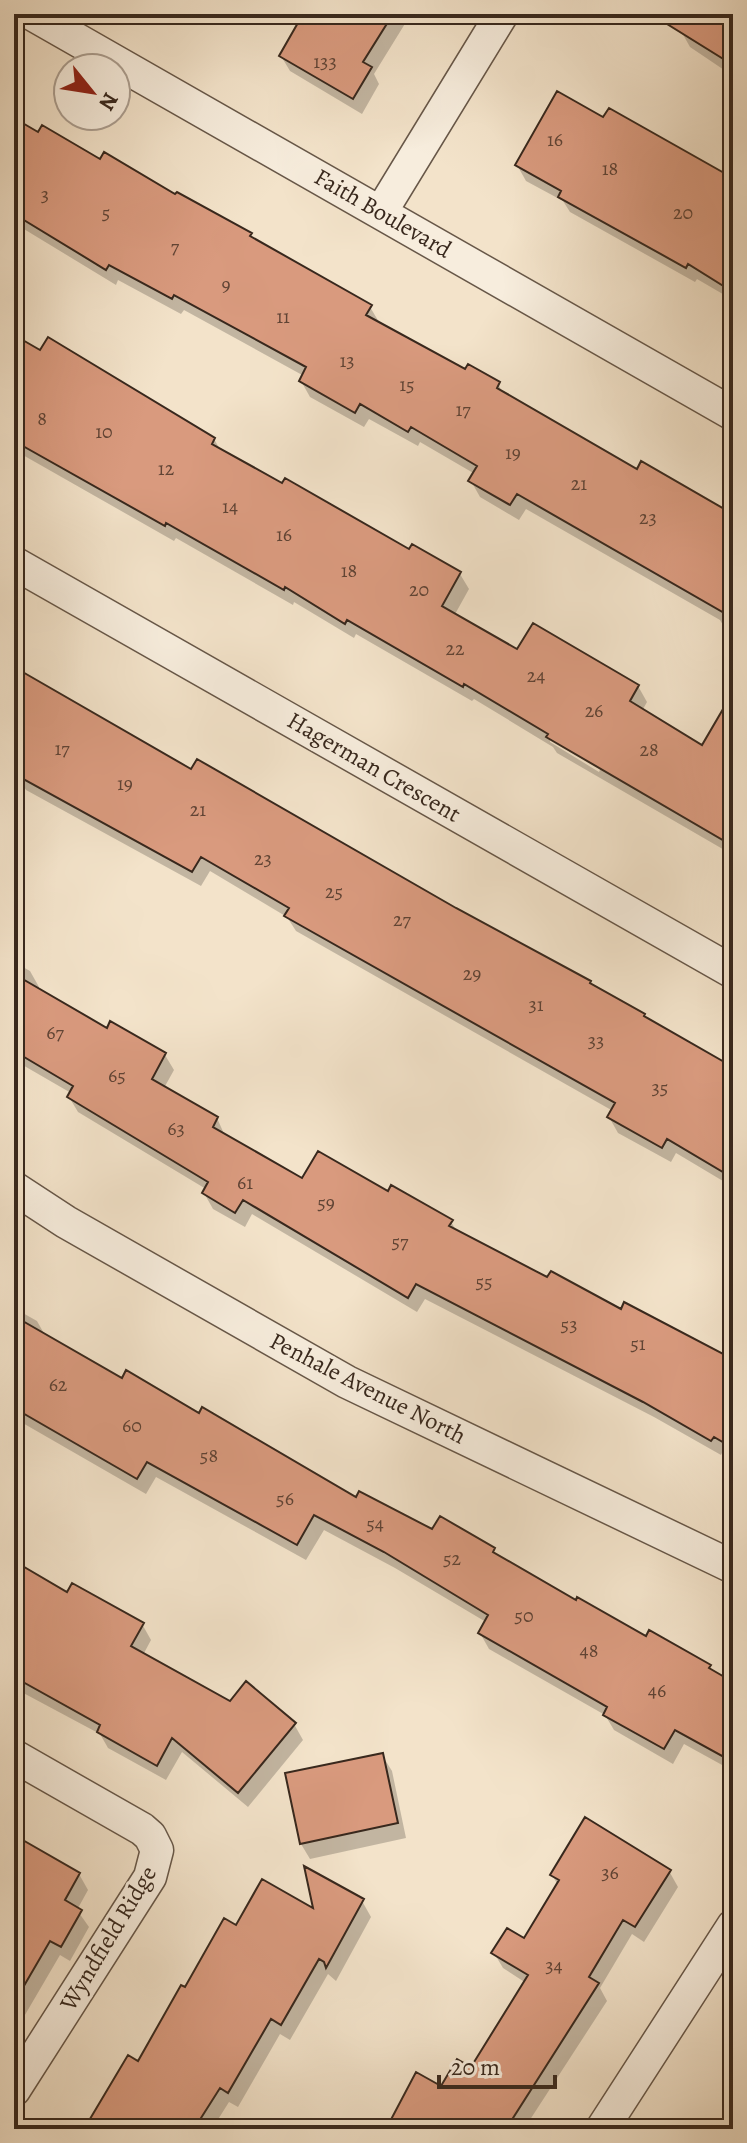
<svg xmlns="http://www.w3.org/2000/svg" width="747" height="2143" viewBox="0 0 747 2143" font-family="Alegreya,serif">
  <rect width="100%" height="100%" fill="#f3e3ca"/>
  <filter id="stains"><feTurbulence type="fractalNoise" baseFrequency=".0025" numOctaves="4"/><feColorMatrix values="0 0 0 0 .2 0 0 0 0 .09 0 0 0 0 .02 0 0 0 .5 -.17"/></filter>
  <radialGradient id="worn" r=".72"><stop offset=".6" stop-color="#630" stop-opacity="0"/><stop offset="1" stop-color="#630" stop-opacity=".3"/></radialGradient>
  <path fill="#0003" fill-rule="evenodd" d="M315 14H411L374 74 379 84 362 114 290 71 281 56Z
    M691 14H733V76L690 47 681 31Z
    M604 120 733 181V300L697 279 695 282 570 212 563 201 526 181 517 165Z
    M14 121 251 234 255 241 370 307 379 322 466 372 498 384 504 395 638 472 733 516V635L727 632 720 620 526 509 519 520 480 497 471 481 475 474 420 442 418 446 369 419 364 427 310 397 301 381 304 376 184 310 181 314 118 280 116 285 14 223Z
    M14 337 214 439 221 451 410 551 460 574 469 589 454 616 517 652 638 686 647 702 642 711 703 747 733 739V855L557 753 553 747 474 699 472 701 356 634 354 638 294 602 293 605 176 538 174 541 14 450ZM550 737 601 768 599 772 550 742Z
    M14 669 191 772 592 987 733 1069V1187L676 1153 671 1162 618 1133 609 1117 613 1111 296 931 287 917 210 871 201 886 26 790 20 781 14 777Z
    M14 962 30 971 39 987 37 990 107 1030 165 1055 174 1070 164 1088 217 1118 225 1136 303 1181 388 1194 451 1222 458 1233 548 1280 733 1361V1457L723 1451 721 1455 654 1417 425 1299 417 1312 252 1214 245 1227 213 1209 204 1193 206 1189 78 1112 69 1097 71 1093 14 1060Z
    M14 1308 37 1321 46 1337 122 1381 200 1415 356 1500 433 1532 493 1550 498 1558 646 1639 710 1667 713 1673 733 1684V1771L684 1744 673 1764 614 1730 605 1715 489 1649 480 1633 486 1622 395 1568 324 1530 306 1560 156 1477 146 1494 14 1418Z
    M14 1564 68 1595 142 1624 151 1640 143 1655 230 1703 294 1724 303 1740 248 1807 182 1752 166 1780 108 1748 100 1734 14 1688Z
    M382 1755 392 1771 406 1838 310 1859 301 1844Z
    M14 1837 79 1874 88 1890 77 1910 89 1927 70 1961 60 1955 15 2032Z
    M669 1871 678 1887 644 1942 632 1934 600 1988 607 2001 524 2129H388L472 2070 526 1983 503 1968 494 1953 525 1941 558 1885 552 1875Z
    M362 1901 371 1917 336 1981 328 1974 290 2040 280 2034 238 2107 229 2102 212 2129H87L138 2064 185 1990 237 1928Z"/>
  <path fill="#d99a7e" stroke="#38281d" stroke-width="2" d="M303 14H393L363 62 372 67 353 99 279 56Z
    M651 14H733V65Z
    M557 91 603 117 609 108 733 178V292L688 264 686 268 558 197 561 191 515 165Z
    M14 118 38 132 42 125 100 159 104 152 175 194 177 192 252 233 250 236 372 305 366 315 465 369 468 364 500 382 497 388 637 469 641 461 733 514V618L517 494 510 505 468 481 477 466 411 427 408 432 360 404 355 413 299 381 306 367 174 295 172 299 109 265 106 270 14 214Z
    M14 335 40 350 48 337 215 438 212 444 282 483 285 478 409 549 412 544 461 572 442 606 517 649 533 623 639 685 630 701 702 745 733 692V846L546 737 548 734 464 684 463 687 347 620 345 624 285 587 284 590 166 523 165 526 14 441Z
    M14 667 191 769 197 759 456 908 591 981 590 983 645 1014 644 1016 733 1067V1178L667 1139 662 1148 607 1117 615 1103 284 916 289 908 201 857 192 872 14 774Z
    M14 974 107 1028 110 1021 166 1053 152 1079 218 1117 213 1127 302 1178 318 1151 388 1191 391 1185 453 1220 449 1226 547 1277 551 1271 621 1309 624 1302 733 1359V1448L714 1437 711 1441 643 1402 416 1284 408 1298 243 1200 235 1213 202 1193 208 1182 67 1097 73 1086 14 1051Z
    M14 1316 122 1378 126 1370 199 1413 202 1407 356 1497 359 1491 432 1529 440 1516 495 1548 493 1552 576 1600 577 1597 646 1636 649 1630 711 1665 709 1668 733 1682V1762L675 1730 664 1749 603 1715 607 1707 478 1633 488 1615 384 1552 314 1515 297 1545 147 1462 137 1479 14 1408Z
    M14 1561 67 1592 72 1583 144 1623 131 1646 230 1701 246 1681 296 1723 238 1793 172 1738 157 1766 97 1732 100 1725 14 1677Z
    M383 1753 398 1823 300 1844 285 1773Z
    M585 1817 671 1870 635 1927 623 1920 589 1977 599 1983 506 2129H386L416 2072 441 2086 457 2059 471 2067 528 1975 491 1953 507 1928 524 1938 559 1880 550 1875Z
    M14 1835 80 1873 65 1900 82 1910 61 1947 50 1941 14 2003Z
    M304 1866 364 1899 326 1968 324 1962 319 1959 281 2025 271 2019 228 2093 220 2088 194 2129H84L128 2055 138 2061 181 1985 185 1987 224 1918 236 1925 262 1879 313 1908Z"/>
  <g fill="none" stroke-linecap="round" stroke-linejoin="round">
    <defs>
      <path id="street" d="M32 14 733 414
        M381 212 502 14
        M14 563 733 972
        M14 1188 66 1222 347 1382 733 1567
        M14 1756 142 1829 150 1836 157 1850 150 1877 14 2090
        M602 2129 733 1926"/>
    </defs>
    <use href="#street" stroke="#675748" stroke-width="35"/>
    <use href="#street" stroke="#f7eddd" stroke-width="32"/>
  </g>
  <g text-anchor="middle" stroke-width="6" stroke-linejoin="round" paint-order="stroke">
    <g font-size="20" fill="#604435">
      <text x="325" y="68">133</text>
      <text x="555" y="146">16</text>
      <text x="610" y="175">18</text>
      <text x="45" y="201">3</text>
      <text x="106" y="219">5</text>
      <text x="683" y="219">20</text>
      <text x="175" y="253">7</text>
      <text x="226" y="291">9</text>
      <text x="283" y="323">11</text>
      <text x="347" y="367">13</text>
      <text x="407" y="391">15</text>
      <text x="463" y="416">17</text>
      <text x="42" y="425">8</text>
      <text x="104" y="438">10</text>
      <text x="513" y="459">19</text>
      <text x="166" y="475">12</text>
      <text x="579" y="490">21</text>
      <text x="230" y="513">14</text>
      <text x="648" y="524">23</text>
      <text x="284" y="541">16</text>
      <text x="349" y="577">18</text>
      <text x="419" y="596">20</text>
      <text x="455" y="655">22</text>
      <text x="536" y="682">24</text>
      <text x="594" y="717">26</text>
      <text x="62" y="755">17</text>
      <text x="649" y="756">28</text>
      <text x="125" y="790">19</text>
      <text x="198" y="816">21</text>
      <text x="263" y="865">23</text>
      <text x="334" y="898">25</text>
      <text x="402" y="926">27</text>
      <text x="472" y="980">29</text>
      <text x="536" y="1011">31</text>
      <text x="55" y="1039">67</text>
      <text x="596" y="1047">33</text>
      <text x="117" y="1082">65</text>
      <text x="660" y="1094">35</text>
      <text x="176" y="1135">63</text>
      <text x="245" y="1189">61</text>
      <text x="326" y="1209">59</text>
      <text x="400" y="1248">57</text>
      <text x="484" y="1288">55</text>
      <text x="569" y="1331">53</text>
      <text x="638" y="1350">51</text>
      <text x="58" y="1391">62</text>
      <text x="132" y="1432">60</text>
      <text x="209" y="1462">58</text>
      <text x="285" y="1505">56</text>
      <text x="375" y="1530">54</text>
      <text x="452" y="1565">52</text>
      <text x="524" y="1622">50</text>
      <text x="589" y="1657">48</text>
      <text x="657" y="1697">46</text>
      <text x="610" y="1879">36</text>
      <text x="554" y="1972">34</text>
    </g>
    <g font-size="24" fill="#38281d" stroke="#f7eddd">
      <text transform="translate(383 213) rotate(30)" y="8">Faith Boulevard</text>
      <text transform="translate(374 767) rotate(30)" y="8">Hagerman Crescent</text>
      <text transform="translate(368 1388) rotate(27)" y="8">Penhale Avenue North</text>
      <text transform="translate(108 1938) rotate(-59)" y="8">Wyndfield Ridge</text>
    </g>
  </g>
  <rect width="747" height="2143" fill="none" stroke="#f3e3ca" stroke-width="48"/>
  <rect x="16" y="16" width="715" height="2111" fill="none" stroke="#38281d" stroke-width="4"/>
  <rect x="24" y="24" width="699" height="2095" fill="none" stroke="#38281d" stroke-width="2"/>
  <g transform="translate(92 92) rotate(120)"><circle r="38" fill="#f7eddd" stroke="#ab9e90" stroke-width="2"/>
  <path d="M0-6L14 30L0 20L-14 30Z" fill="#8f2418"/>
  <text y="-12" font-size="22" font-weight="bold" text-anchor="middle" fill="#38281d">N</text>
  </g>
  <path d="M439 2075v12h116v-12" fill="none" stroke="#38281d" stroke-width="4"/>
  <text x="451" y="2075" font-size="24" fill="#38281d" stroke="#f7eddd" stroke-width="6" paint-order="stroke">20 m</text>
  <rect width="100%" height="100%" filter="url(#stains)"/>
  <rect width="100%" height="100%" fill="url(#worn)"/>
</svg>
